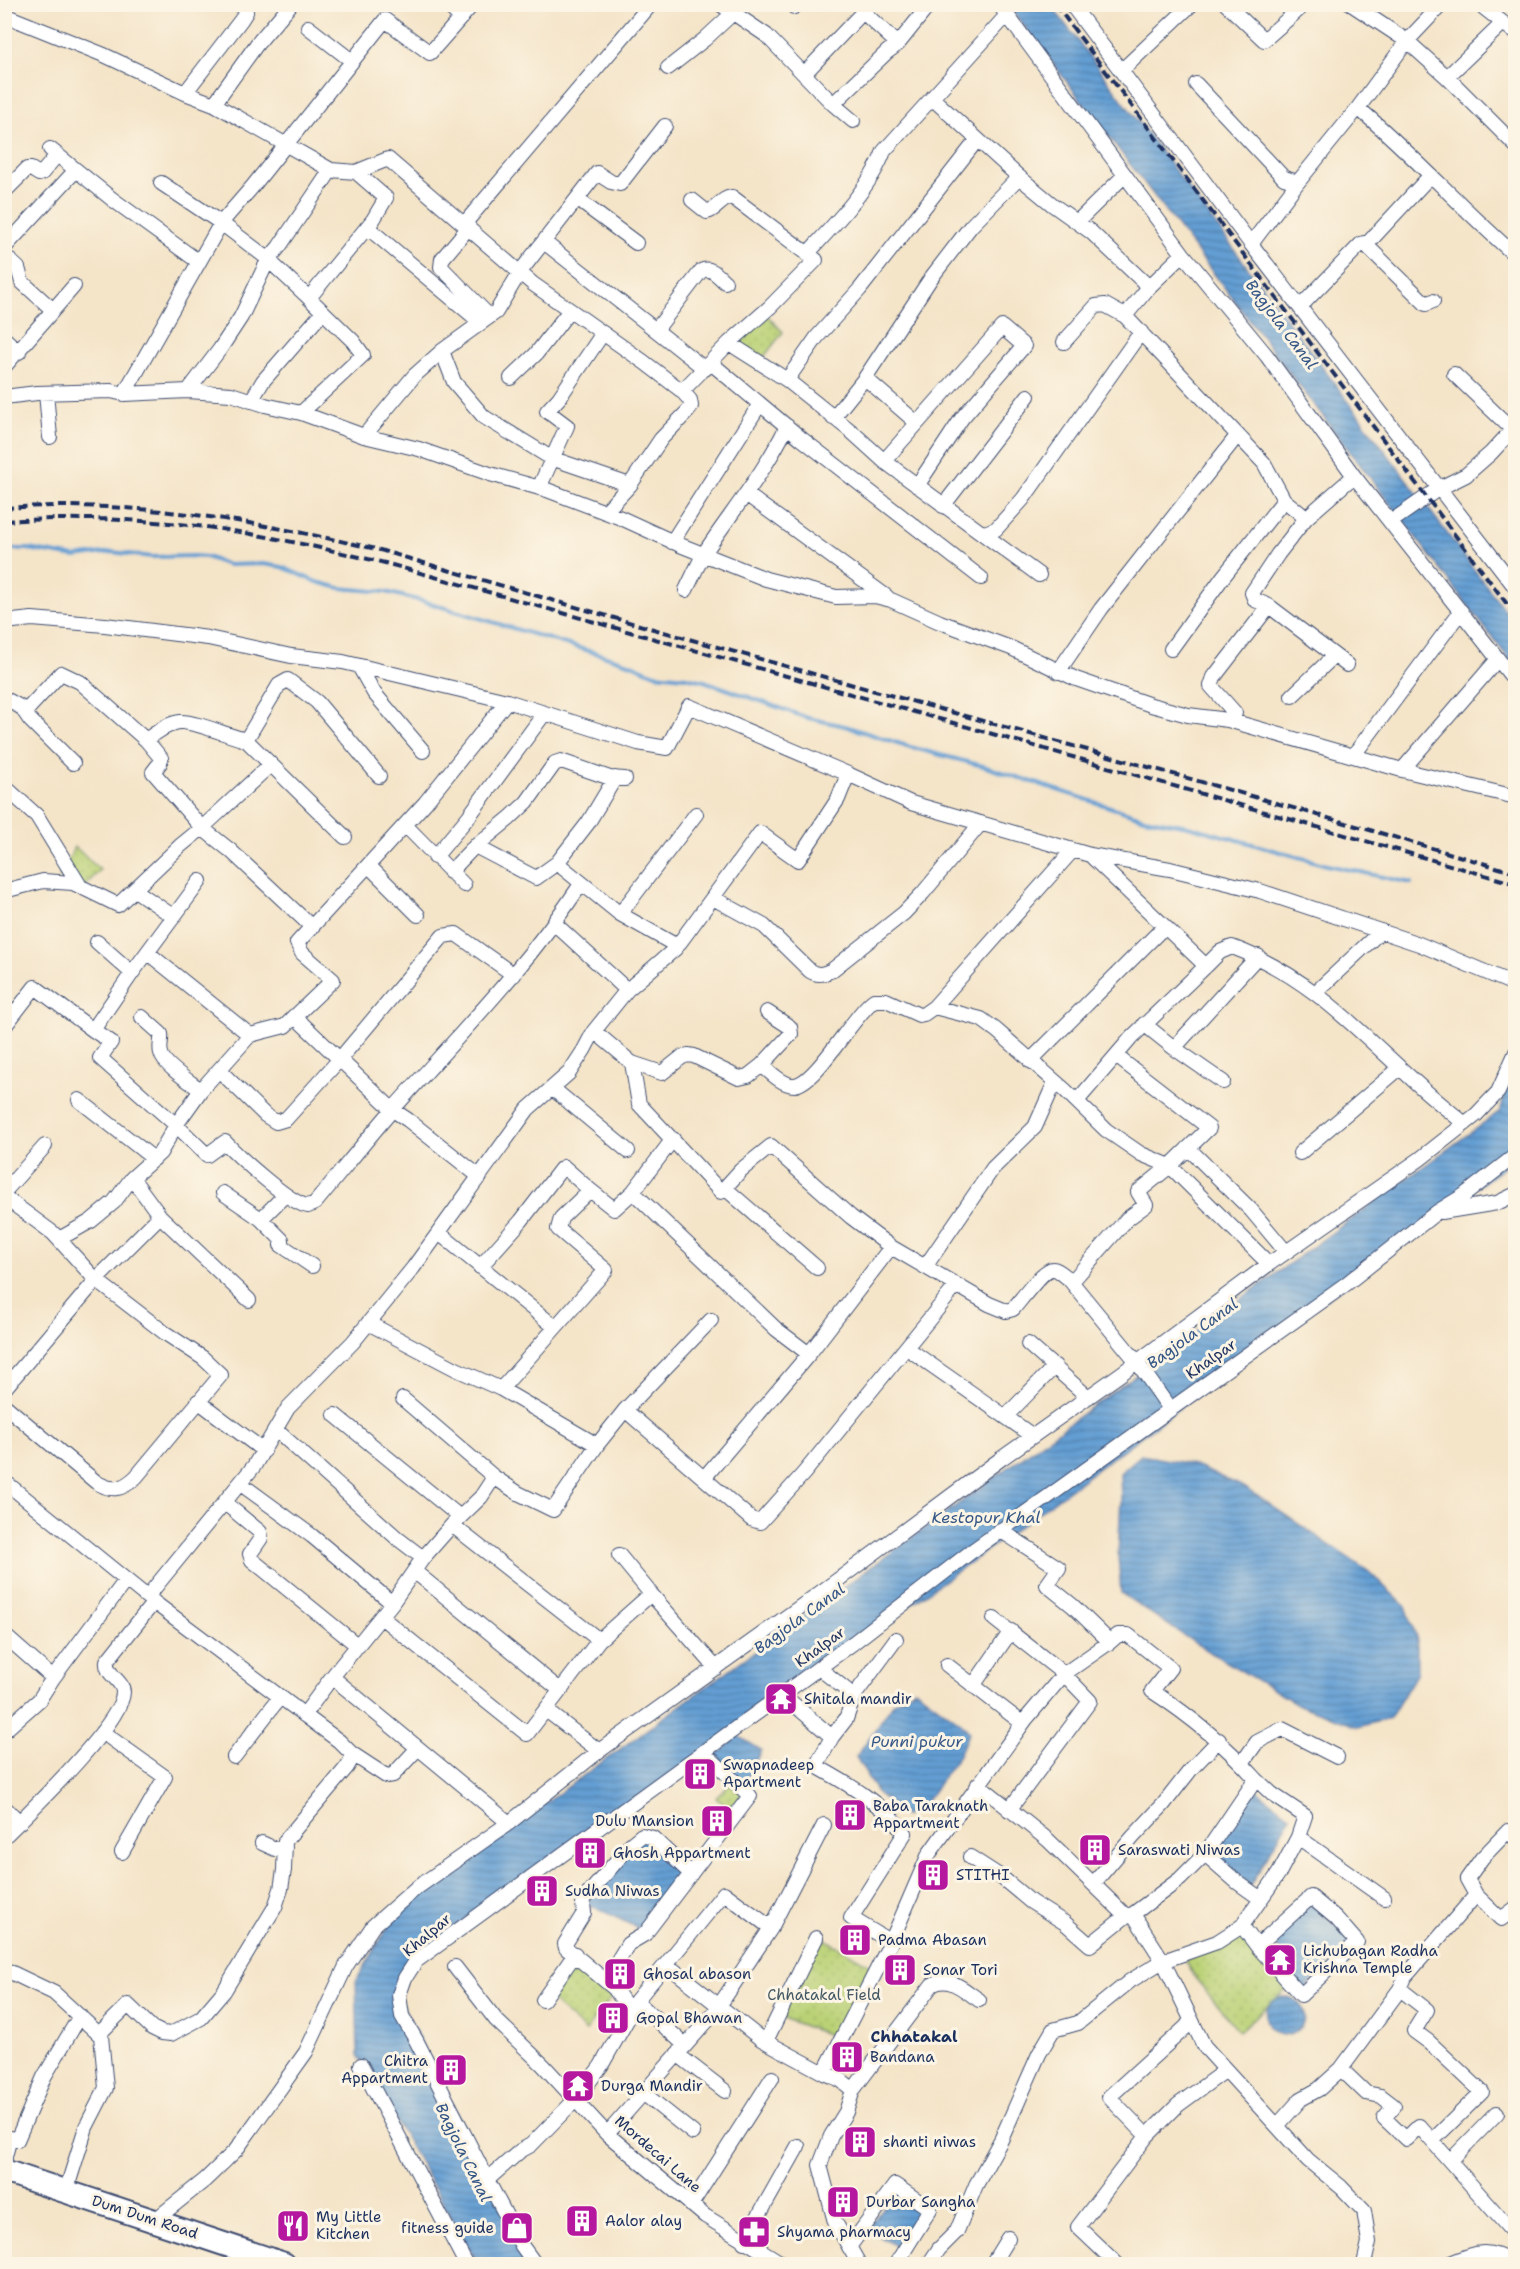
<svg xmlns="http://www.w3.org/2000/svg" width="1520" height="2269" viewBox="0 0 1520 2269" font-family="'Shantell Sans',sans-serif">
  <defs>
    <pattern id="grass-dots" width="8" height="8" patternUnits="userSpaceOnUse" patternTransform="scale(1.5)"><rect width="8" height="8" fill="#bad175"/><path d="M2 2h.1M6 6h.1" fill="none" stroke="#9fb468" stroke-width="1.8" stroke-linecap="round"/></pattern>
    <pattern id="water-rules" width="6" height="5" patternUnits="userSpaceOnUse" patternTransform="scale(1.5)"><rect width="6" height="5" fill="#639ed3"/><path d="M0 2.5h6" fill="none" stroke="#5181ae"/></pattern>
  </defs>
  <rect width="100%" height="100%" fill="#fcf5e5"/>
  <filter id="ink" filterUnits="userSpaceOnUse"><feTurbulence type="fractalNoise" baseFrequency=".0167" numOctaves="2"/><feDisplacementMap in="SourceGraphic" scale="12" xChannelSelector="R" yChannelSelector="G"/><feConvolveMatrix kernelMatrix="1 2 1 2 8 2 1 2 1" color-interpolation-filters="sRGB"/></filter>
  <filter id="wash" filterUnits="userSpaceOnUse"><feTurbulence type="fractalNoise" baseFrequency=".008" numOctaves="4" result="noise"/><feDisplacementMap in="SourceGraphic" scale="24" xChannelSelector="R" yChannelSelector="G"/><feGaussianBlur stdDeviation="1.35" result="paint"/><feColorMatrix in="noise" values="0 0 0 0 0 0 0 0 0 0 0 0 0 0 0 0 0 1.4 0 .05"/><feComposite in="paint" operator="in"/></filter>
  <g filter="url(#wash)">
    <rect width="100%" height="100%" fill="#f4e4c8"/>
    <path fill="url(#grass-dots)" stroke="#6a806a" stroke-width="1.5" d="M766 314 783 332 757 366 734 343Z
      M75 847 100 870 84 887 59 877Z
      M729 1784 744 1792 730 1810 716 1798Z
      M1242 1930 1289 1987 1239 2031 1196 1979 1185 1960Z
      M821 1937 872 1966 837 2038 780 2017Z
      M575 1962 612 1997 586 2031 548 1998Z"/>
    <path fill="url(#water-rules)" stroke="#3f6698" stroke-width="1.5" d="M1008 5H1051L1515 624V667Z
      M1515 1063V1159L1000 1541 413 1957 396 1993 532 2264H478L358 2055 356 1981 398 1910 1500 1111Z
      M1141 1455 1190 1464 1244 1487 1368 1571 1406 1607 1417 1640V1673L1390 1718 1358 1727 1299 1705 1195 1643 1121 1593 1118 1556 1121 1498 1120 1473Z
      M915 1689 962 1724 969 1732 959 1755 921 1808 905 1816 877 1793 856 1757 894 1702Z
      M738 1736 761 1750 744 1786 715 1756Z
      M1255 1789 1291 1816 1250 1886 1211 1854Z
      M641 1837 682 1872 642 1930 586 1903Z
      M1311 1903 1352 1941 1301 1993 1282 1968 1288 1962 1271 1940Z
      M1266 2016a19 19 0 1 1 38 0a19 19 0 1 1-38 0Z
      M896 2191 923 2211 901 2249 867 2229Z"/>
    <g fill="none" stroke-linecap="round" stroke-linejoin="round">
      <path stroke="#639ed3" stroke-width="4" d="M4 549H28L75 557 112 552 152 557 194 556 206 557 228 565 263 564 282 567 317 582 340 588 386 592 422 601 629 663 655 674 686 677 704 681 808 718 845 726 910 747 983 766 1144 818 1188 826 1327 865 1411 883"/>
    </g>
  </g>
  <g filter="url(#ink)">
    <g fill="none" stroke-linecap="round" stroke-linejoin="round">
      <defs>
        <path id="street" d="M446 4 461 18
          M720 4 766 35 833 104 853 121
          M792 4 794 7 796 4
          M999 4 1183 254 1267 356 1354 476 1516 682
          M1071 4 1251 244
          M1226 4 1264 40 1305 4
          M1351 4 1407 41 1442 4
          M1479 4 1516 33
          M4 15 104 55 185 93 214 104 331 170 356 172 388 159 533 284 644 362 682 391 690 400 691 406 688 411 661 439 630 485 605 512
          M308 27 352 61
          M668 68 705 39 732 14
          M1121 71 1192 4
          M804 74 863 12 898 44 930 4
          M1447 77 1503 23
          M1196 84 1284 178 1298 182 1358 108 1407 41 1447 77 1516 146
          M185 93 241 20 246 12 239 4
          M932 98 1019 177 1053 205 1091 232 1149 287
          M214 104 257 44 291 4
          M833 104 887 52 898 44
          M1358 108C1413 154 1462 209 1516 256
          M50 149 112 199 199 262 124 394
          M1298 182 1251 244 1516 588
          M161 183 221 223 263 255 309 298 373 220 386 198 356 172
          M4 192 27 169H31L39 174 42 173 57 155
          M577 199 636 243
          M1078 221 1125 175
          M465 223 651 4
          M367 227 480 322
          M469 227 442 259 441 267 489 316
          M544 242 705 369
          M1364 243 1426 304 1433 301
          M4 248 76 170
          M807 254C833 226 871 187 884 151L1007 15
          M4 255 18 268 22 282 53 310
          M199 262 221 223 253 186 385 20 430 53 473 4
          M1300 307 1361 244 1368 243 1430 176
          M1125 316 1149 287 1183 254
          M656 330 701 271C711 266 718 276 725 282
          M4 338 19 352
          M1064 342 1096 306 1105 305 1125 316 1264 463 1284 500 1306 518
          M729 343 787 380 852 432 884 461 1039 575
          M442 351 454 382 484 417 551 458 630 485
          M711 363 802 439 981 578
          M4 367 74 286
          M1454 374 1516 433
          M511 378 536 354 570 310
          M865 378 931 278 971 226 1019 177
          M787 380 817 337 860 289 977 140
          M188 391 220 349 241 317 268 260 279 247 331 170
          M682 391 729 343 770 307 816 260 732 197C721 198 717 210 707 212L692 200
          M46 393 50 437
          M4 397 37 393 111 391 124 394 188 391 231 394 265 405 301 413 364 436 419 449 490 474 547 490 621 518 680 545 766 579 836 597 875 596 891 600 940 622 1011 648 1076 679 1151 705 1188 715 1228 720 1402 770 1516 797
          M251 401 263 381 323 312
          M301 413 363 355 353 341 309 298
          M833 418 865 378 917 423
          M364 436 414 376 442 351 496 312 520 272 597 173 611 182 620 184 665 126
          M884 461 1002 327 1024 346 962 418 917 486
          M539 488 567 426 547 411 559 398 603 333
          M746 494 887 597
          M943 506 1028 396
          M1392 521 1438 489 1466 475 1491 453 1516 426
          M984 533 996 529 1023 499 1141 332
          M672 542 760 404
          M686 590C692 578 698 564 705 552 733 510 765 472 787 426
          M4 622 32 619 105 625 208 638 291 656 343 662 507 701 638 743 667 748 689 706 848 774 838 799 798 860 760 833 675 949 627 990 594 1031 584 1050 569 1073 528 1109 413 1268 353 1342 288 1408 254 1466 147 1597
          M1171 649 1223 577 1284 500
          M1347 665 1269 606 1255 600 1252 593 1278 554 1306 518 1354 476
          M359 666 374 693 423 751
          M1058 672 1101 609 1237 436
          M1292 696 1334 656
          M4 698 22 708 30 720 73 763
          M25 712 61 673 80 682 146 740C156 733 168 723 180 722 194 721 229 736 246 740L279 685 288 680 317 702 379 776
          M1228 720 1235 713 1211 686 1214 677 1269 606
          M146 740 161 758 160 763 153 772 202 828 270 765
          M246 740 345 837
          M1353 756 1461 611
          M1402 770 1498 659
          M848 774 911 803 1090 855 1170 869 1260 891 1419 944 1516 985
          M4 786 37 816 80 886
          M405 825 464 885
          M475 846 536 878 557 863 620 914 677 946
          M1090 855 1206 966 1220 952 1232 947C1306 974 1355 1027 1412 1079 1429 1095 1447 1109 1465 1124
          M435 857 469 816 544 714
          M557 863 588 823 615 778
          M369 866 418 915
          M450 872 471 850 510 818 527 802 555 763 561 761 610 778 625 779
          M135 890 174 917
          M4 891 43 881 73 883 118 905 180 846 202 828 231 851 312 927
          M713 898 764 926 810 971C818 976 824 974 832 970L904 913 923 893 981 823
          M620 914 696 814
          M555 924 627 990
          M97 942 132 973 200 881
          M148 953 250 1035
          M1316 992 1381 931
          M934 1007 1073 850
          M294 1016 393 1110 408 1120 480 1177
          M142 1017 161 1034C162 1041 159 1047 161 1053 163 1065 190 1082 201 1090
          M1144 1024 1174 1048 1223 1082
          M4 1027 35 987 93 1030 132 973
          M93 1030 111 1042 100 1058 176 1125 207 1155 225 1142C239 1157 290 1204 308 1206L315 1203C341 1172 367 1139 394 1108 459 1035 527 966 581 884
          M594 1031 632 1063 639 1104 721 1192 741 1170 771 1146 851 1217 891 1247 989 1304 1006 1311 1013 1309C1020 1301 1044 1268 1053 1269 1058 1269 1065 1276 1069 1279L1075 1278 1127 1219 1146 1205 1138 1192 1170 1166 1209 1128 1116 1056
          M1174 1048 1258 956
          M1030 1061 1164 927
          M632 1063 662 1073 682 1057 688 1055 694 1056 739 1078 748 1076 762 1065C770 1072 782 1085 794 1085 816 1084 853 1015 874 1000H886L919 1015 924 1014 934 1007 981 1019 996 1030 1065 1090 1106 1130 1141 1154 1170 1166 1269 1264
          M762 1065 791 1034 790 1027 767 1012
          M220 1071 265 1115 276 1122 286 1119 339 1060 443 936 456 934 514 975
          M552 1088 628 1151
          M79 1100 154 1159
          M1077 1101 1132 1037 1206 966
          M1188 1148 1251 1210 1286 1252
          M1300 1153 1400 1068
          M132 1178 160 1216 249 1300
          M726 1189 817 1268
          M4 1192 45 1146
          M633 1192 776 1329 809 1354
          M223 1193 261 1219 285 1195
          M4 1197 53 1233 96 1280 165 1333 203 1358 221 1375 136 1477C122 1490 112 1492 96 1482L4 1405
          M1442 1212 1497 1203 1516 1194
          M261 1219 282 1240 281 1245 312 1266
          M439 1233 555 1327
          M59 1239 91 1221 114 1202 132 1178 160 1153 176 1125 201 1090 250 1035 285 1026 333 980 302 953 297 943 425 803 507 701
          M480 1267 521 1221 561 1169 564 1167 590 1190
          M925 1267 993 1168 1035 1127 1055 1082
          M1069 1279 1137 1362 1170 1409
          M368 1323 456 1369 501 1389 597 1445
          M1028 1344 1088 1397
          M907 1348 1033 1436
          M4 1389 96 1280 160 1216
          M501 1389 606 1270 558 1229 561 1218 590 1190 614 1209 633 1192 673 1139
          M403 1399 494 1477 518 1493 553 1510 597 1445 625 1410 711 1320
          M198 1401 264 1451
          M625 1410 751 1519 760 1522 804 1473 957 1285
          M335 1415 460 1517
          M1006 1416 1055 1366
          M276 1430 397 1538 423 1558
          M704 1478 809 1354 891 1247
          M4 1481 147 1597 339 1741 351 1753V1760L347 1767 285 1841 284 1870 281 1889 275 1907 224 1991 201 2018 171 2034 162 2033 152 2028 128 2005 102 2031 101 2036 106 2088 86 2127 66 2191
          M241 1484 312 1536 392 1603
          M225 1503 260 1532 261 1538 250 1554 252 1560 358 1646
          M452 1525 599 1640
          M1000 1530 1059 1568 1047 1585 1073 1606 1110 1642 1118 1635H1128L1170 1668 1152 1691C1192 1717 1224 1743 1256 1779L1205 1854 1180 1879 1133 1914
          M619 1555 651 1594 716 1668
          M414 1571 560 1690
          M381 1617 527 1734 599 1640 651 1594
          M4 1635 53 1678 126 1580
          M947 1665 1022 1723
          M819 1668 854 1696
          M332 1677 509 1823
          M973 1686 1011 1631
          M783 1695 832 1737
          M546 1710 599 1751
          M304 1715 332 1677 392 1603 423 1558 452 1525 481 1497 494 1477
          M4 1731 39 1700 53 1678
          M102 1732 165 1777 122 1852
          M351 1753 386 1776 393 1775 418 1748
          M234 1757 280 1697
          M1242 1763 1257 1742 1282 1729 1337 1757
          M978 1784 1048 1840 1126 1916 1133 1914 1163 1961 1204 2046 1277 2126 1301 2099 1319 2089 1341 2069 1400 1989 1405 1977 1476 1895
          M4 1807 20 1822
          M1009 1810 1090 1701 1064 1674 1110 1642
          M4 1837C28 1813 123 1723 123 1692 123 1680 105 1675 107 1661L154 1602
          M1298 1837 1384 1898
          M1516 1839 1508 1831 1482 1858 1467 1879 1476 1895 1501 1919 1516 1908
          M262 1843 275 1849 285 1848
          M1205 1854 1237 1882 1261 1899
          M970 1857 1001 1877 1031 1902 1065 1923 1090 1945 1126 1916
          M1094 1883 1133 1837 1163 1805 1192 1768 1219 1740
          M1242 1926 1257 1946 1301 1995 1357 1942 1336 1918 1311 1897 1257 1946
          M771 1928 824 1825
          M891 1942 851 1918 905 1833C881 1803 850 1785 816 1766L832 1737 846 1719 854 1696 896 1639
          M666 1964 761 2039 824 2073 891 1942 929 1854 1026 1719 1064 1674 994 1619
          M455 1967 496 2020 543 2065 607 2134 705 2216 783 2264
          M4 1969 54 1993 101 2036
          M606 1980 628 1944 645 1934 750 1796 712 1760
          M1400 1989 1427 2010 1414 2031 1429 2042 1482 2092 1432 2141
          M543 2000 575 1954
          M766 2041 816 1938
          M677 2054 725 2091
          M361 2065 466 2264
          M1341 2069 1366 2093 1381 2096 1394 2106 1384 2118 1406 2139 1419 2126 1516 2236
          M824 2073 841 2080 853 2090 846 2112 831 2136 820 2165 835 2222 859 2264
          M853 2090 932 1985C949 1974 965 1991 979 2000
          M643 2093 693 2133
          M1277 2126 1308 2160 1341 2187 1364 2211 1369 2242 1364 2264
          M607 2134 715 2012 771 1928 724 1893 636 2001 685 2045
          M1147 2136 1178 2105 1226 2070
          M1450 2161 1497 2113
          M5 2171V2156L10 2138 17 2140 44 2077 80 2016
          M487 2180 520 2151 531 2145 576 2099 601 2066 627 2020 628 2008 614 1988 566 1948 565 1944 584 1913 583 1903 585 1898 631 1844 642 1835 653 1838 691 1874
          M691 2205 772 2078
          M155 2220 205 2180 236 2150 306 2052 346 1966 373 1926 415 1889 509 1823 599 1751 835 1582 1002 1458 1122 1373 1269 1264 1420 1159 1476 1115 1498 1092 1516 1052
          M744 2242 798 2146
          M849 2247 895 2185 930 2209 896 2264
          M535 2264 522 2246 491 2187 416 2040 402 2016 399 1995 405 1978 416 1961 853 1643 972 1551 1346 1284 1437 1212 1463 1196 1516 1155
          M929 2264 939 2249 957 2231 976 2185 1001 2140 1039 2054 1053 2030 1078 2023 1130 1981 1163 1961 1217 1942 1242 1926 1279 1873 1298 1837 1305 1816 1272 1794 1256 1779
          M992 2264 1008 2238
          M1117 2264 1078 2227 1147 2136 1109 2097 1186 2027 1191 2020
          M1448 2264C1478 2252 1486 2247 1515 2264"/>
        <path id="primary" d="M4 2171 284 2264"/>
      </defs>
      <use href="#street" stroke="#3c4a6e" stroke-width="16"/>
      <use href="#primary" stroke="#3c4a6e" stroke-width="26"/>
      <use href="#street" stroke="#fff" stroke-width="14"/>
      <use href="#primary" stroke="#fff" stroke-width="22"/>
      <path stroke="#1b2f5e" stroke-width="4" stroke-dasharray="9 4.5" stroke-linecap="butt" d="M1055 4 1516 616
        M4 508C132 499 256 521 380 550 757 662 1138 760 1516 873
        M4 521C55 518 105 518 155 522 233 527 309 545 385 563L982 731 1516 884"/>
    </g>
  </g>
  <defs>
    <symbol id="temple-square" viewBox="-11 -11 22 22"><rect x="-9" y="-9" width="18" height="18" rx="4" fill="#b5179e" stroke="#fcf5e5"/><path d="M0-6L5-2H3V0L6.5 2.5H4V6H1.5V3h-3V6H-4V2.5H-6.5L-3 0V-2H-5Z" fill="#fff"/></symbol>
    <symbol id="building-square" viewBox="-11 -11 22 22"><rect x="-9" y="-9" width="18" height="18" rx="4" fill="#b5179e" stroke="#fcf5e5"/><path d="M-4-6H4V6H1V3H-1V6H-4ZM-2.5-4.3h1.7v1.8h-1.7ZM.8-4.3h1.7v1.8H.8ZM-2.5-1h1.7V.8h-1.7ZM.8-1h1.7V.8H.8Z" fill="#fff"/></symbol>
    <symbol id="restaurant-square" viewBox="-11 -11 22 22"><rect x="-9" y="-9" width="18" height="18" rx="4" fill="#b5179e" stroke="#fcf5e5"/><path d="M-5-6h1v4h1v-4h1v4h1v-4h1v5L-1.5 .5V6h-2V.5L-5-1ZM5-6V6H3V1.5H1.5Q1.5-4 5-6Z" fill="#fff"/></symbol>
    <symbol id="shop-square" viewBox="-11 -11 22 22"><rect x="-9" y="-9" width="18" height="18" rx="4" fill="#b5179e" stroke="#fcf5e5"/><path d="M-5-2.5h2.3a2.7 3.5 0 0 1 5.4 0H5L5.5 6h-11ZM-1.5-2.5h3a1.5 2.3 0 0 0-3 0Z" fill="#fff"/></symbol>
    <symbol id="pharmacy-square" viewBox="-11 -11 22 22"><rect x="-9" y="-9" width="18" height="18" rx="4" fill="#b5179e" stroke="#fcf5e5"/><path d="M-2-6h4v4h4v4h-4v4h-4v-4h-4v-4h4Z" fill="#fff"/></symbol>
  </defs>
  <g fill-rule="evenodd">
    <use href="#temple-square" x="762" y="1680" width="38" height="38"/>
    <use href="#building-square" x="681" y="1755" width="38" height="38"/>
    <use href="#building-square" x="831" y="1796" width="38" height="38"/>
    <use href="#building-square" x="698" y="1802" width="38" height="38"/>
    <use href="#building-square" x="1076" y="1831" width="38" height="38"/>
    <use href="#building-square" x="571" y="1834" width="38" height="38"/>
    <use href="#building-square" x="914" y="1856" width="38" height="38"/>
    <use href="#building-square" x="523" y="1872" width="38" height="38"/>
    <use href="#building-square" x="836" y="1921" width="38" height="38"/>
    <use href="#temple-square" x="1261" y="1941" width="38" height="38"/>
    <use href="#building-square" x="881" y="1951" width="38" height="38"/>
    <use href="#building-square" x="601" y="1955" width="38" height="38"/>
    <use href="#building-square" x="594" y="1999" width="38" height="38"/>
    <use href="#building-square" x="828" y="2038" width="38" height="38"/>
    <use href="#building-square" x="432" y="2051" width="38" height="38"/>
    <use href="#temple-square" x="559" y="2067" width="38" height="38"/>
    <use href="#building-square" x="841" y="2123" width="38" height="38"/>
    <use href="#building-square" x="824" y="2183" width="38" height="38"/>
    <use href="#building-square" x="563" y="2202" width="38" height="38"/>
    <use href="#restaurant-square" x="274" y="2207" width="38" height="38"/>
    <use href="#shop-square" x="498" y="2209" width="38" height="38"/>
    <use href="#pharmacy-square" x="735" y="2213" width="38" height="38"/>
  </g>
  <g text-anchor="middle" stroke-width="6" stroke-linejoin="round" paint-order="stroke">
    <g font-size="15" fill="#1b2f5e" stroke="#fcf5e5">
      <text transform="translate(1211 1359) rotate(-35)" y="5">Khalpar</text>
      <text transform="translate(820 1647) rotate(-36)" y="5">Khalpar</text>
      <text transform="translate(427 1935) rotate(-40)" y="5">Khalpar</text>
      <text transform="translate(658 2154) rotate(41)" y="5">Mordecai Lane</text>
      <text transform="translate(145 2217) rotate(18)" y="5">Dum Dum Road</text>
    </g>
    <g font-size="15" fill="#1b2f5e" stroke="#fcf5e5" text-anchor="start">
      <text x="804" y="1704">Shitala mandir</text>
      <text x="723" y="1770">Swapnadeep<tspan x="723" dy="17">Apartment</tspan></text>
      <text x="873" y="1811">Baba Taraknath<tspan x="873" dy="17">Appartment</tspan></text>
      <text x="694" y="1826" text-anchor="end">Dulu Mansion</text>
      <text x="1118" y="1855">Saraswati Niwas</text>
      <text x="613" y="1858">Ghosh Appartment</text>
      <text x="956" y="1880">STITHI</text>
      <text x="565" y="1896">Sudha Niwas</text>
      <text x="878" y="1945">Padma Abasan</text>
      <text x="1303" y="1956">Lichubagan Radha<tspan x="1303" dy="17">Krishna Temple</tspan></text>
      <text x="923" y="1975">Sonar Tori</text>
      <text x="643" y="1979">Ghosal abason</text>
      <text x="636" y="2023">Gopal Bhawan</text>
      <text x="870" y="2062">Bandana</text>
      <text x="428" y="2066" text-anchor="end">Chitra<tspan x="428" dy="17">Appartment</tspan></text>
      <text x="601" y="2091">Durga Mandir</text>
      <text x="883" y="2147">shanti niwas</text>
      <text x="866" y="2207">Durbar Sangha</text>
      <text x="316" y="2222">My Little<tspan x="316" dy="17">Kitchen</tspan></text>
      <text x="605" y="2226">Aalor alay</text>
      <text x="494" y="2233" text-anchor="end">fitness guide</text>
      <text x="777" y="2237">Shyama pharmacy</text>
    </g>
    <g font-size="15" fill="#435864" stroke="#fcf5e5">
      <text x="824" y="2000">Chhatakal Field</text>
    </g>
    <g font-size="16" font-style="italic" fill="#345687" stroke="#fcf5e5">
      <text transform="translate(1282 324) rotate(53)" y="6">Bagjola Canal</text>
      <text transform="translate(1192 1333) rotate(-36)" y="6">Bagjola Canal</text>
      <text x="986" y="1523">Kestopur Khal</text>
      <text transform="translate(799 1618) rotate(-36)" y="6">Bagjola Canal</text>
      <text x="917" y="1747">Punni pukur</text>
      <text transform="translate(464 2152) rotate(64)" y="6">Bagjola Canal</text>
    </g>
    <g font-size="16" font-weight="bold" fill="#1b2f5e" stroke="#fcf5e5">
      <text x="914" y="2042">Chhatakal</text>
    </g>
  </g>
  <rect width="1520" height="2269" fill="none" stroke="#fcf5e5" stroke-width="24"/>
</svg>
